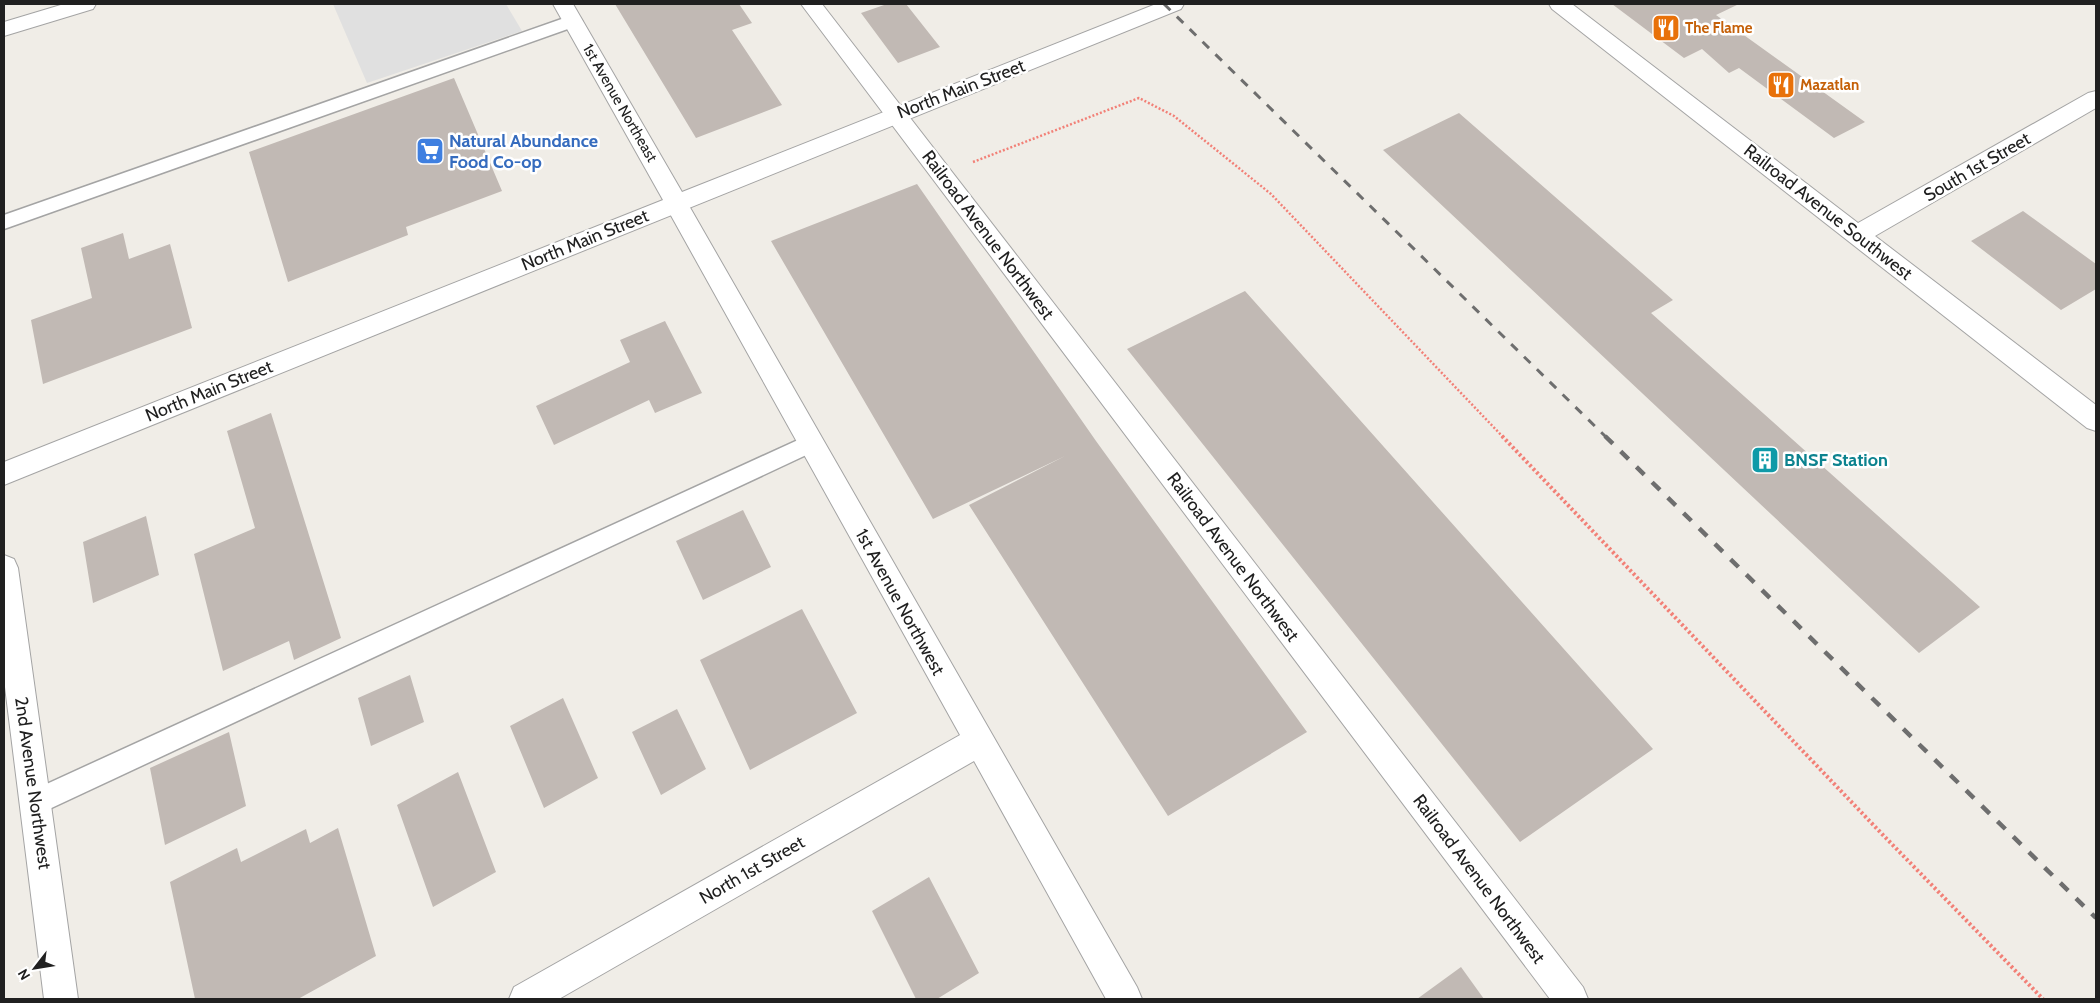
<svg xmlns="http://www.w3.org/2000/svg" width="2100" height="1003" viewBox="0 0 2100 1003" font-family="Cabin,sans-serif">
  <rect width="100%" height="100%" fill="#f0ede7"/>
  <path fill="#e0e0e0" d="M333 4H506L522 31 367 83Z"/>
  <path fill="#c1b9b4" d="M615 4H739L752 23 732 30 782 105 696 138Z
    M887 4H906L940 47 898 63 861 13Z
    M1612 4H1739L1716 15 1865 122 1834 138 1739 68 1729 73 1702 49 1684 58Z
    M454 78 502 191 406 227 408 235 288 282 249 152Z
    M1459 113 1673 300 1651 313 1980 607 1919 653 1383 150Z
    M917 184 1096 441 1307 732 1168 816 969 505 1065 456 933 519 771 241Z
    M2023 211 2096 264V289L2061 310 1971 241Z
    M123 233 129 259 170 244 192 328 43 384 31 320 92 298 81 248Z
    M1245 291 1653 749 1520 842 1127 349Z
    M665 321 702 393 655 413 649 400 554 445 536 406 630 362 620 340Z
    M271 413 341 638 294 660 289 641 223 671 194 554 255 528 227 431Z
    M743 510 771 567 703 600 676 541Z
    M146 516 159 575 93 603 83 542Z
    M802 609 857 713 750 770 700 660Z
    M410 675 424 722 371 746 358 698Z
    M563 698 598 778 544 808 510 726Z
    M677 709 706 769 661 795 632 732Z
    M229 732 246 806 165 845 150 768Z
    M458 772 496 872 433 907 397 805Z
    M338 828 376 956 298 999H195L170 882 237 848 241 862 306 829 310 843Z
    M929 877 979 973 937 999H916L872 911Z
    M1461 967 1484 999H1417Z"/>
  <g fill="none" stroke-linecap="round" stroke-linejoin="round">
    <defs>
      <path id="service" d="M573 15 579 17 582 21 579 25 4 229V215Z
        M811 434 819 437 822 443 819 449 45 811 36 815 27 811 23 802 27 793Z"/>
      <path id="minor" d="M64 4H96L93 9 4 36V22Z
        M801 4H822L1583 987 1588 999H1550Z
        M1549 4H1572L1858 223 2088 93 2096 91V108L1875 236 2096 405V431L2087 428 1552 9Z
        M676 194 684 197 1137 987 1142 999H1106L974 761 559 999H509L514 987 960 735 664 203 668 197Z
        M4 555 14 559 18 568 78 999H44L4 679Z"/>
      <path id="tertiary" d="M553 4H573L682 192 1156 4H1184L1181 9 4 485V462L663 200Z"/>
    </defs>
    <use href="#service" stroke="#a4a4a4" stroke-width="3"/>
    <use href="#minor" stroke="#a4a4a4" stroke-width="2"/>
    <use href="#tertiary" stroke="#a4a4a4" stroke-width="2"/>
    <path stroke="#f28077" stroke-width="2.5" stroke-dasharray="2 2" stroke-linecap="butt" d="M973 162 1139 98 1174 116 1271 194 1503 437"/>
    <path stroke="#f28077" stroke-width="4" stroke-dasharray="2.5 2.5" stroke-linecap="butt" d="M1502 436 1882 834 2043 999"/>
    <use href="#service" fill="#fff" fill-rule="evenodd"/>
    <use href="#minor" fill="#fff" fill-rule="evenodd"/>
    <use href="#tertiary" fill="#fff" fill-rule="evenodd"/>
    <path stroke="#6e6e6e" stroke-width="3" stroke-dasharray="9 9" stroke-linecap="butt" d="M1164 4 1606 437"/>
    <path stroke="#6e6e6e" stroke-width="4.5" stroke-dasharray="11 11" stroke-linecap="butt" d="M1605 436 2096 918"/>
  </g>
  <defs>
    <symbol id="restaurant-square" viewBox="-11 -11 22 22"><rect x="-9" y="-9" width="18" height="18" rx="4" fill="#e8710a" stroke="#fff"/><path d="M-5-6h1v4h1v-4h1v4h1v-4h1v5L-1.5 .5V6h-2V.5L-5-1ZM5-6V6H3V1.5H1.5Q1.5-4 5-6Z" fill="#fff"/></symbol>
    <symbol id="supermarket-square" viewBox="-11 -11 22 22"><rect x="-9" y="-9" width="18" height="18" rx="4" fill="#3f7fe0" stroke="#fff"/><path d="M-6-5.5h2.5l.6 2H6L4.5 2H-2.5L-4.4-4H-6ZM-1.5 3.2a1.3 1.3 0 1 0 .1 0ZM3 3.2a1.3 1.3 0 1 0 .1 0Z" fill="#fff"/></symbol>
    <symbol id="building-square" viewBox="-11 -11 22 22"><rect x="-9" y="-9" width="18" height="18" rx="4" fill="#0f9aa8" stroke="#fff"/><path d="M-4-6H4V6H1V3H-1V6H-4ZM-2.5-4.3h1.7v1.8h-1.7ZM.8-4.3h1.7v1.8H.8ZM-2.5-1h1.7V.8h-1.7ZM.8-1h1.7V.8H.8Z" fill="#fff"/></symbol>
  </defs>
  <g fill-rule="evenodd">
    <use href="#restaurant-square" x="1650" y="12" width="32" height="32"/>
    <use href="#restaurant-square" x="1765" y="69" width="32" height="32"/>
    <use href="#supermarket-square" x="414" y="135" width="32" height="32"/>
    <use href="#building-square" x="1749" y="444" width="32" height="32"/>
  </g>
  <g text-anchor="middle" stroke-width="5" stroke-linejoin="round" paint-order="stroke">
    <g font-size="15" font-weight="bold" fill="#c56008" stroke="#fff" text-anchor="start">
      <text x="1685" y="33">The Flame</text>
      <text x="1800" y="90">Mazatlan</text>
    </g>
    <g font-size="15" fill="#202020" stroke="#fff">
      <text transform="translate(620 103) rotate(60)" y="5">1st Avenue Northeast</text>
    </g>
    <g font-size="18" fill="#202020" stroke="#fff">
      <text transform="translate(961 89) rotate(-21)" y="6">North Main Street</text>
      <text transform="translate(1977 167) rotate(-30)" y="6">South 1st Street</text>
      <text transform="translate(1828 212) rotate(38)" y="6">Railroad Avenue Southwest</text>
      <text transform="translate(988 235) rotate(53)" y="6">Railroad Avenue Northwest</text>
      <text transform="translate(585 240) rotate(-22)" y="6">North Main Street</text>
      <text transform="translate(209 391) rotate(-22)" y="6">North Main Street</text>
      <text transform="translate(1233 557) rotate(53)" y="6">Railroad Avenue Northwest</text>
      <text transform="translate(900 602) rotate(61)" y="6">1st Avenue Northwest</text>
      <text transform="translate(33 783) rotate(82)" y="6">2nd Avenue Northwest</text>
      <text transform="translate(752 870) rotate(-30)" y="6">North 1st Street</text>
      <text transform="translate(1479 879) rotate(53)" y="6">Railroad Avenue Northwest</text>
    </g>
    <g font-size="18" font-weight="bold" fill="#366cbe" stroke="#fff" text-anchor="start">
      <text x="449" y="147">Natural Abundance<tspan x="449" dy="21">Food Co-op</tspan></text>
    </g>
    <g font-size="18" font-weight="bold" fill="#0d838f" stroke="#fff" text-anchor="start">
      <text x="1784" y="466">BNSF Station</text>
    </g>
  </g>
  <rect width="2100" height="1003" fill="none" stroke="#202020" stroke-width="10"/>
  <g transform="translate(35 968) rotate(239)" stroke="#ffffff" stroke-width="4" paint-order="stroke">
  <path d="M0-4L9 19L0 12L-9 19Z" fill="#202020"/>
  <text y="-8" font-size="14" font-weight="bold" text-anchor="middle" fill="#202020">N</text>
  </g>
</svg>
